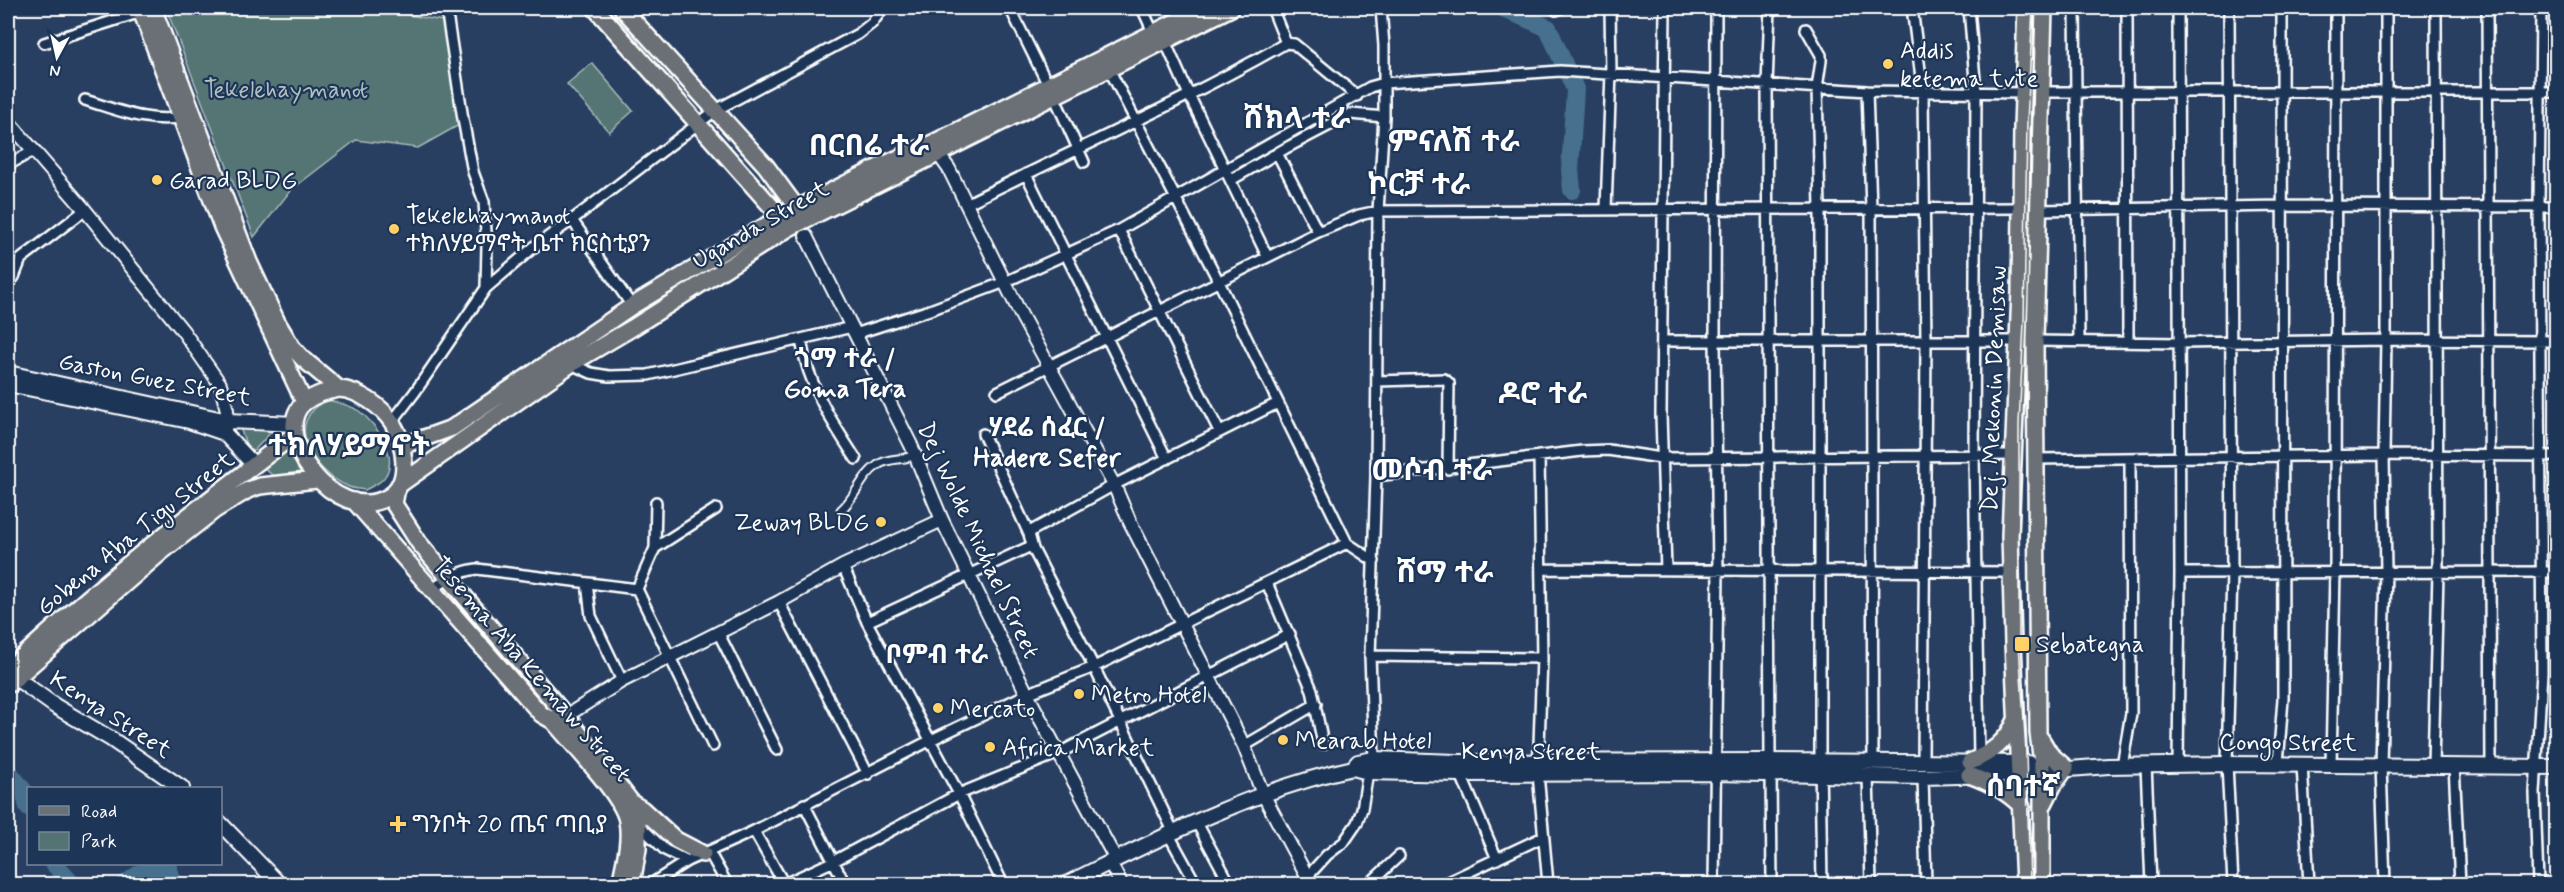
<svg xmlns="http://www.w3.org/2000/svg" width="2564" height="892" viewBox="0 0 2564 892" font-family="Mynerve,'Noto Sans Ethiopic',sans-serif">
  <rect width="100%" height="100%" fill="#283f62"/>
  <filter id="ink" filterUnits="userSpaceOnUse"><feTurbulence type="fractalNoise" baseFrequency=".0167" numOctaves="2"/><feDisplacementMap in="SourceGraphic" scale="12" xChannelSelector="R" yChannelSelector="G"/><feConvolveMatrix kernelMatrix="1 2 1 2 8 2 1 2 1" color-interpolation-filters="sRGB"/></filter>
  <g filter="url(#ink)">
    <path fill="#547474" stroke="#aababa" stroke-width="1.5" d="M166 8H368L443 21 459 125 418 148 356 140 291 190 254 237Z
      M592 63 633 111 609 132 567 84Z
      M328 400C339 403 350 405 359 411 377 424 402 460 382 480 378 484 370 487 365 490 360 489 352 489 347 486 313 471 281 421 328 400Z
      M240 428 272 431 250 455Z
      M282 444 307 477 278 480 258 463Z"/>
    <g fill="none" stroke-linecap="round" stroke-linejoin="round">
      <path stroke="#46708e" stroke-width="18" d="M1503 8 1548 28 1575 89 1570 170 1572 190
        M8 771 24 791 28 807
        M54 864 72 884
        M125 884 146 869H169L172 884"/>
      <defs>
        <path id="pedestrian" d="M841 510C856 497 861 476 878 465 889 457 903 461 915 455"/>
        <path id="minor" d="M446 8 463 119 473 172 484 202 487 246 486 288
          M1010 8 1048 85
          M1142 8 1153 32
          M1272 8 1286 43
          M1665 8 1661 415 1666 570
          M1912 8 1923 93 1926 341 1923 762
          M1969 8 1976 92 1974 456 1979 758
          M2075 8 2079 341
          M2127 8 2128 342
          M2229 8 2232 573 2227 764 2233 884
          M2487 8 2491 766
          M1556 10 1561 8
          M1806 29 1821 55V61L1817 88 1820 208V762L1822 884
          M1165 41 1189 95 1267 256
          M44 43 144 11
          M1867 91 1871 208 1873 762
          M2041 92H2556
          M1054 96 1084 162
          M85 100C118 110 149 124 184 117
          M1277 153 1318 232
          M8 165 35 150
          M1026 174 1167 459
          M1231 180 1286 148 1351 114 1384 117
          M966 204C1073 150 1183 102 1286 43L1294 44 1357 96
          M1606 209 1611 73 1610 8
          M2039 210 2283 206 2556 207
          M572 220 632 306
          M1119 230 1219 431
          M8 283 14 277 21 259 85 210
          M855 334 930 310 1005 282 1119 230 1370 87 1384 83 1560 71 1867 91 2023 93
          M801 340C808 385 831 421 856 459
          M1662 341H2018
          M2035 341 2180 343 2386 340 2556 341
          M571 364 591 373 609 376 648 375 852 327
          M1377 381 1444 379 1449 383 1448 469
          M997 392 1318 232 1359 215 1378 211 2021 208
          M392 422 415 392 486 288 534 247 572 220 716 110 858 34 872 23 883 8
          M983 434 1029 534
          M1539 456 1542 658 1538 774 1548 884
          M2035 459 2384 455 2556 456
          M1376 476 1582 451 1608 450 1661 458 2012 455
          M1347 543 1374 561
          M655 548 716 509
          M843 566 867 622 959 794 1003 884
          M1541 569 2011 572
          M2180 573 2556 572
          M587 583 591 616 622 681
          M1267 583 1312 690 1323 744
          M433 589C447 579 460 571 477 569L637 589
          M637 589 713 746
          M637 589 655 548 656 502
          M779 602 868 774
          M867 622 1031 546
          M718 632 777 750
          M1370 656 1542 658
          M1244 746 1316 704
          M1374 759 1370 656 1376 476 1378 211 1384 117V46L1381 8
          M1770 761 1767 85 1770 8
          M2278 764 2283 699 2282 8
          M2146 765 2151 884
          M2178 765 2180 573 2178 8
          M2302 765 2309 884
          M2331 765 2335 571 2336 8
          M2433 765 2438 573 2436 8
          M2454 765 2460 884
          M2122 766 2131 713 2130 459
          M1459 770 1497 859
          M1771 773 1772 884
          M1868 776 1871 884
          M1923 777 1926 884
          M804 804 845 884
          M1197 823 1230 884
          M638 824 665 850 687 861
          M754 831 784 884
          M1174 833 1094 667 1033 549 1029 534 1033 530 1114 485 1278 403
          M1169 835 1196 884
          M709 852 727 884
          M1307 877 1327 855 1344 842 1357 823 1362 809 1368 772
          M651 884 687 861 754 831 929 741 1027 694 1094 667 1347 543 1219 282 1109 69
          M784 884 834 861 959 794 1059 753 1290 634
          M1369 884 1399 856
          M1443 884 1543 837
          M1714 884 1718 570 1715 341 1716 8
          M2385 884 2381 765 2386 571 2384 455 2386 340V8
          M2538 884 2535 793 2542 672 2539 207 2541 8"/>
        <path id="tertiary" d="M8 121 85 210 183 331 220 384 227 410 225 430
          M939 155 949 169 1021 315 1114 485 1130 522 1244 746 1263 794 1311 884
          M806 236 911 445 942 520 1027 694 1116 860
          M566 716 622 681 779 602 843 566 942 520
          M1110 863 1121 884"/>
        <path id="secondary" d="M8 373 228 421 294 424
          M8 384 189 421 224 433 254 465
          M9 673 55 706 111 739 182 788
          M1353 768 1358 762 1374 759 1456 762 1770 761 2028 763
          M220 823 279 884
          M1066 884C1158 839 1252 790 1353 768L1368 772 1460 774 1715 773 1923 777 1993 775 2108 766 2227 764 2556 767"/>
        <path id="primary" d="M140 8 222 227 304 402
          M153 8 249 262 277 322 292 347 302 358 339 389
          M595 8 786 223
          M622 8 766 166 802 215
          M339 389C358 390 381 406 392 422 404 442 413 483 388 497 335 528 267 432 305 402 315 394 327 391 339 389Z
          M402 446 452 428 632 306 782 216 885 164 933 143 1203 8
          M399 485 571 364 632 328 789 228 1231 8
          M397 488 394 504 419 543 566 716 632 803 638 824V849L632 884
          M354 501 541 714 553 721C571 743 623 796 627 821 631 841 624 864 620 884
          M8 670C98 585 195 509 294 435
          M8 685 159 554 215 510 248 490 260 486 317 480
          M2041 739 2050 754 2066 768 2053 786 2044 804
          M1970 762C1993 752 2006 742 2016 720
          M1969 775C1989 782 2008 792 2022 807
          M632 803 642 809 676 840 703 854
          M2024 884 2013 643 2010 536 2020 291 2022 128 2026 8
          M2042 884V763L2038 733 2035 341 2044 8"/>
      </defs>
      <use href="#pedestrian" stroke="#fff" stroke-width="11"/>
      <use href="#minor" stroke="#fff" stroke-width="14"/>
      <use href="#tertiary" stroke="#fff" stroke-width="16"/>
      <use href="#secondary" stroke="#fff" stroke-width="18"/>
      <use href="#primary" stroke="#fff" stroke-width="20"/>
      <use href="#pedestrian" stroke="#1d3557" stroke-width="7"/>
      <use href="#minor" stroke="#1d3557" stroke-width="9"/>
      <use href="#tertiary" stroke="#1d3557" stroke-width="12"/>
      <use href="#secondary" stroke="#1d3557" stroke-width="14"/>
      <use href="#primary" stroke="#6a7074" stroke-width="15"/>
      <path stroke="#fff" stroke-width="1.5" d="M2030 884 2026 752 2019 644V424L2024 323 2027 122 2033 8"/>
    </g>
  </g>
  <g fill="#ffd166" stroke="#1d3557" stroke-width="2">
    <circle cx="1888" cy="64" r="6"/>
    <circle cx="157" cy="180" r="6"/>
    <circle cx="394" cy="229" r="6"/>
    <circle cx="881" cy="522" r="6"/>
    <rect x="2014" y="636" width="16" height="16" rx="3"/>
    <circle cx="1079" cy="694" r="6"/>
    <circle cx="938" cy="708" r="6"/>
    <circle cx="1283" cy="740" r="6"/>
    <circle cx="990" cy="747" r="6"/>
    <path d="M395 815h6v6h6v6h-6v6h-6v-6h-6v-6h6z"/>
  </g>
  <g text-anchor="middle" stroke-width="4.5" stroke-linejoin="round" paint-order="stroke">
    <g font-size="24" fill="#fff" stroke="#1d3557" text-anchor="start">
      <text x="1900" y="58">Addis<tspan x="1900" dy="28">ketema tvte</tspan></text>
      <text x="169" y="188">Garad BLDG</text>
      <text x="406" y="223">Tekelehaymanot<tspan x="406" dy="28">ተክለሃይማኖት ቤተ ክርስቲያን</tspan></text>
      <text x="869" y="530" text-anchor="end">Zeway BLDG</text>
      <text x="2036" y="652">Sebategna</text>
      <text x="1091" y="702">Metro Hotel</text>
      <text x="950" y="716">Mercato</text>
      <text x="1295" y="748">Mearab Hotel</text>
      <text x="1002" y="755">Africa Market</text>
      <text x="412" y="832">ግንቦት 20 ጤና ጣቢያ</text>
    </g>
    <g font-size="24" fill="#b2c0c0" stroke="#1d3557">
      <text x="286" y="97">Tekelehaymanot</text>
    </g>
    <g font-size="24" fill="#fff" stroke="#1d3557">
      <text transform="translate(760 224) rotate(-30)" y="8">Uganda Street</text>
      <text transform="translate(155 379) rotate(11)" y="8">Gaston Guez Street</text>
      <text transform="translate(1993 389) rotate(-88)" y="8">Dej. Mekonin Demisaw</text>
      <text transform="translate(135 533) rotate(-39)" y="8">Gobena Aba Tigu Street</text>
      <text transform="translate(979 540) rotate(65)" y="8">Dej Wolde Michael Street</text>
      <text transform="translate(532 669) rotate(49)" y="8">Tesema Aba Kemaw Street</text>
      <text transform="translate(111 714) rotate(33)" y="8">Kenya Street</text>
      <text x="2288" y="750">Congo Street</text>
      <text x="1531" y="759">Kenya Street</text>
    </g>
    <g font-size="26" font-weight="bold" fill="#fff" stroke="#1d3557">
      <text x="845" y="367">ጎማ ተራ /<tspan x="845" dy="30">Goma Tera</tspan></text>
      <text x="1047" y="436">ሃደሬ ሰፈር /<tspan x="1047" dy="30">Hadere Sefer</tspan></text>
      <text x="937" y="663">ቦምብ ተራ</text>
    </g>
    <g font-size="30" font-weight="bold" fill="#fff" stroke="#1d3557">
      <text x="1297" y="128">ሸክላ ተራ</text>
      <text x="1454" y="151">ምናለሽ ተራ</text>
      <text x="869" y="155">በርበሬ ተራ</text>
      <text x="1419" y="194">ኮርቻ ተራ</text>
      <text x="1543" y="403">ዶሮ ተራ</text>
      <text x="349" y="455">ተክለሃይማኖት</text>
      <text x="1432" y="480">መሶብ ተራ</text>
      <text x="1445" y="582">ሸማ ተራ</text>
      <text x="2023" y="796">ሰባተኛ</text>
    </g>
  </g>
  <rect width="2564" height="892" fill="none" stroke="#1d3557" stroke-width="30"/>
  <rect x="15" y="15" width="2534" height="862" fill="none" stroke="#fff" stroke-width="2" filter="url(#ink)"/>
  <rect x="27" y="787" width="195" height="78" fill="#1d3557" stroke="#77869a" stroke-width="1.5"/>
  <rect x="39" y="806" width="30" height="9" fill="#6a7074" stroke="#77869a" stroke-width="1.5"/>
  <text x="81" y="817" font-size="18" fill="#ffffff">Road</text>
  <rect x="39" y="832" width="30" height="18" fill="#547474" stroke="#77869a" stroke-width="1.5"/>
  <text x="81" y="847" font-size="18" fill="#ffffff">Park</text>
  <g transform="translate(57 57) rotate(188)" stroke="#1d3557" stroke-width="4.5" paint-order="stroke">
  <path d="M0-4.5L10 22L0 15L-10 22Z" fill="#ffffff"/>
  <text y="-9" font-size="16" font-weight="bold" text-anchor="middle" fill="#ffffff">N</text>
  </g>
</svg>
